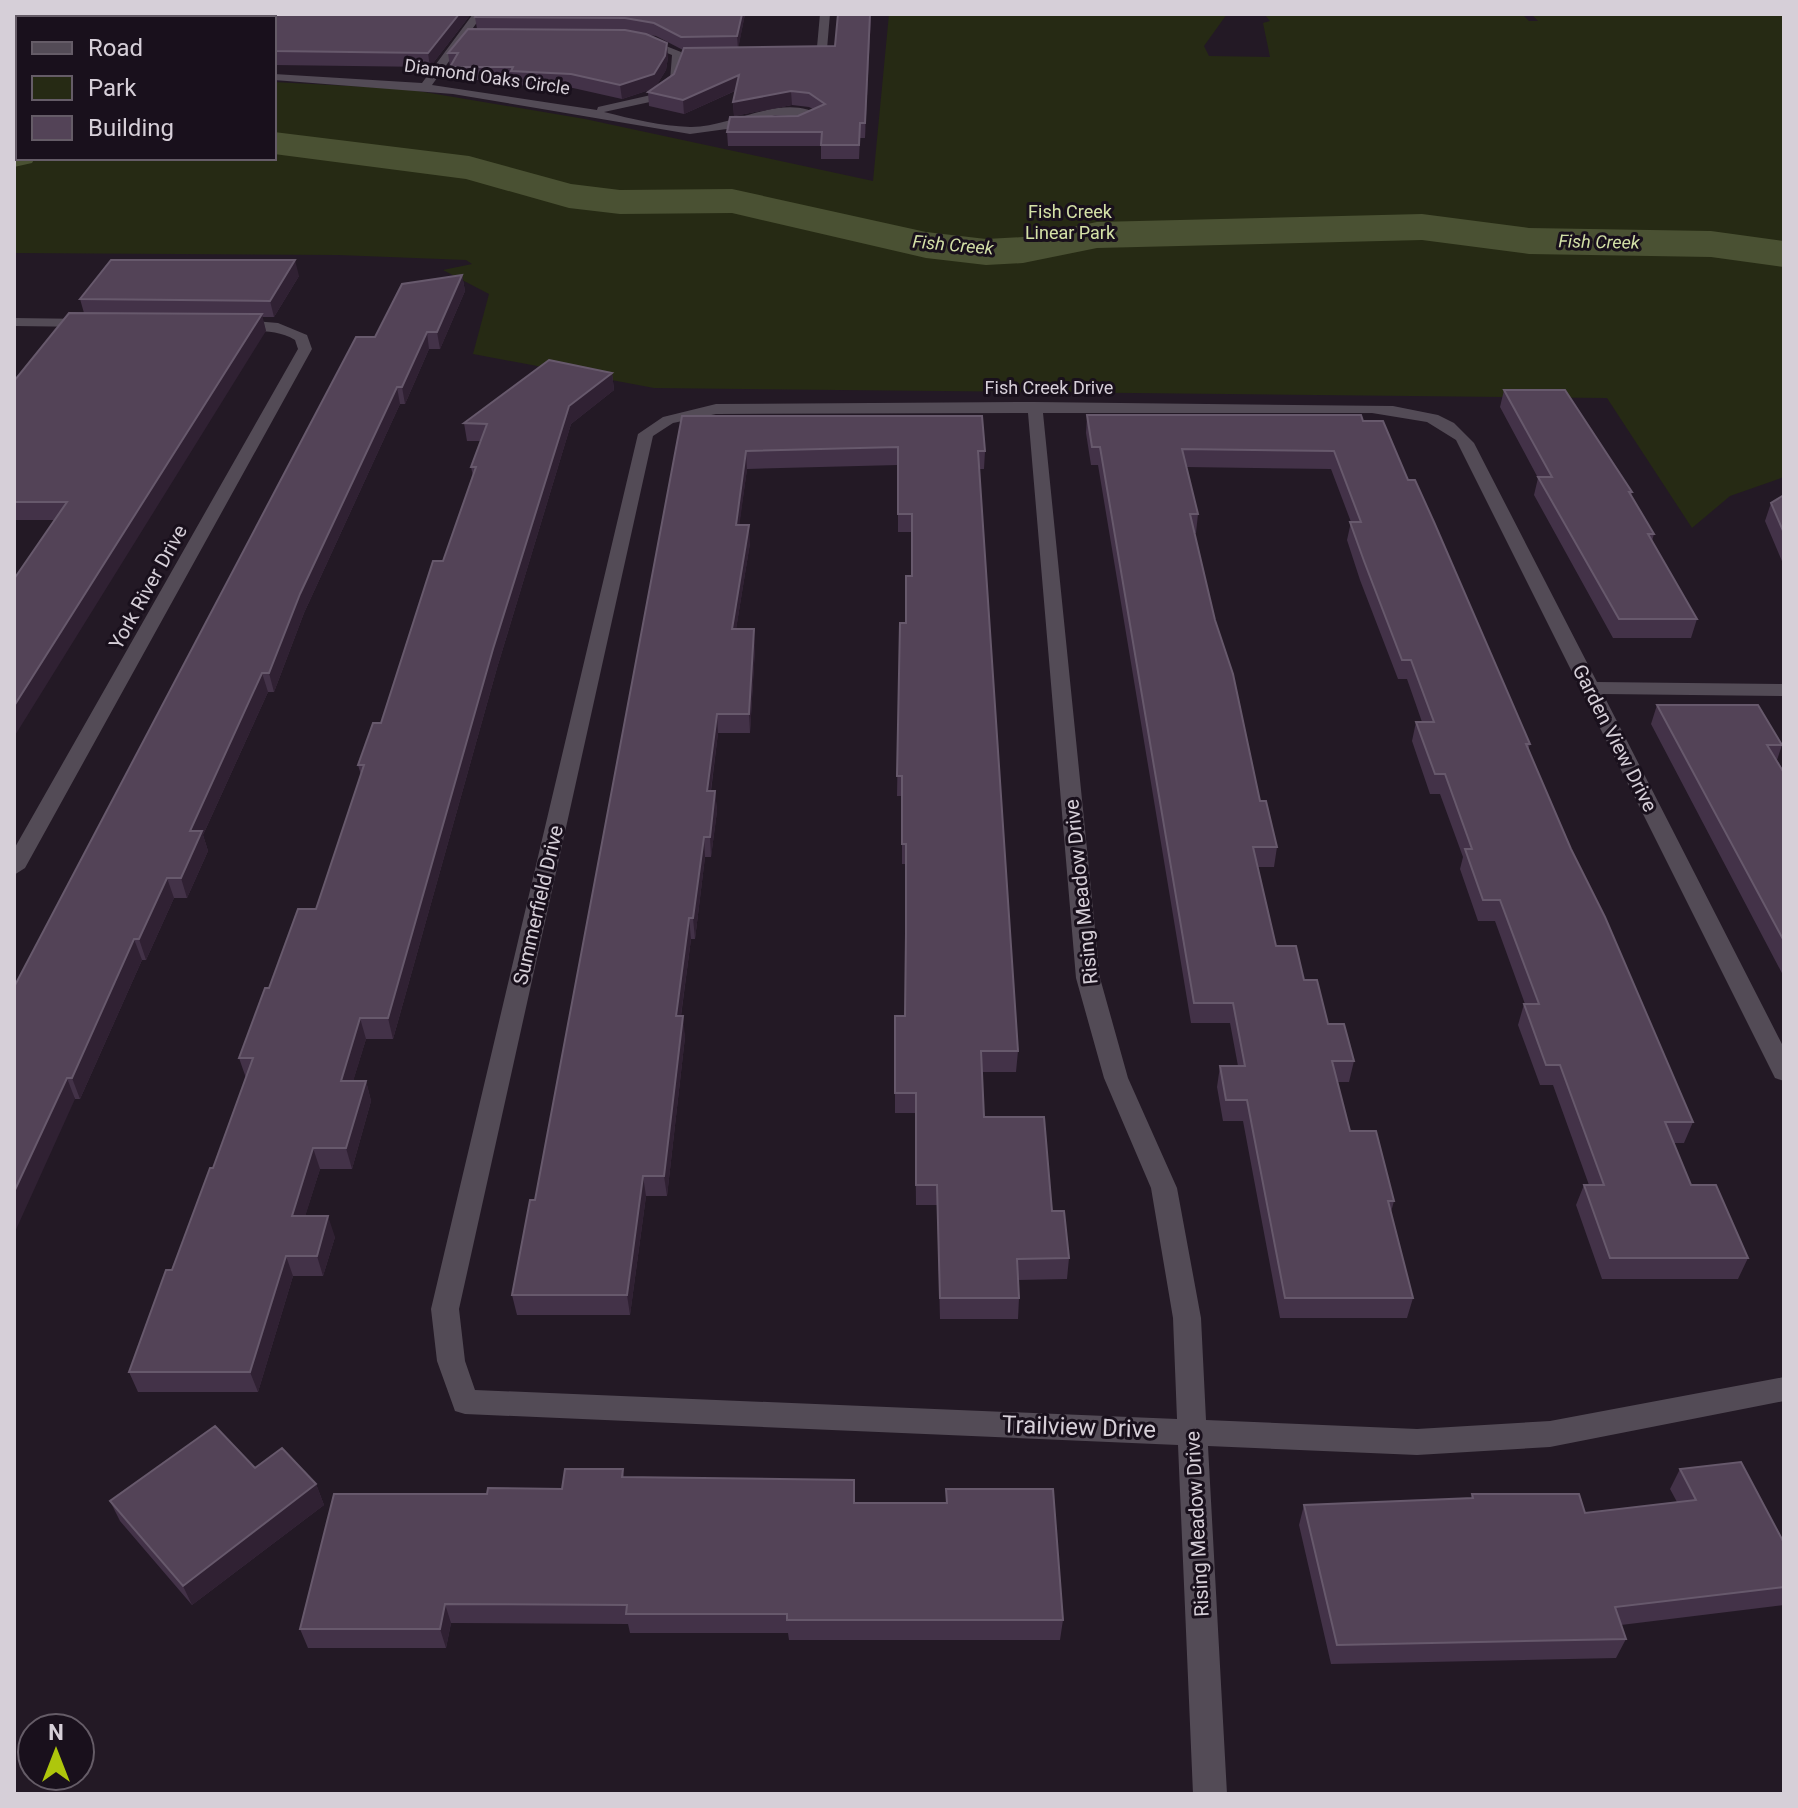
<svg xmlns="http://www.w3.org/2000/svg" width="1798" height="1808" viewBox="0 0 1798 1808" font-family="Roboto,sans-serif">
  <rect width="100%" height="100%" fill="#231925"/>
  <path fill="#262a14" d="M889 14H1227L1204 46 1209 56 1270 57 1263 23 1270 21 1264 14H1522L1529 21H1538L1531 14H1784V477L1730 496 1692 528 1607 398 654 388 473 354 489 294 443 270 472 264 466 260 338 255 14 253V89H18V158H274V82L406 89 585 119 873 181Z"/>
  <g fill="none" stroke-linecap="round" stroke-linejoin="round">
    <path fill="#4a5133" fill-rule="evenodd" d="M274 132 469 156 571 184 620 190 732 189 926 232 986 239 1023 237 1097 222 1422 214 1529 228 1711 231 1784 241V267L1711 257 1529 254 1422 240 1097 248 1023 263 986 265 926 258 732 213 620 214 569 208 466 179 274 154Z
      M14 143H18V158H35L32 163 14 167Z"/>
    <path fill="#534b56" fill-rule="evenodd" d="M473 14H483L432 85 597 110 598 107 651 95 670 81 672 55 637 41 641 36 681 52 680 82 659 100 604 112C632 119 661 126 690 127 732 128 785 90 823 117L798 127 734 128 690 134 453 94 274 80V74L422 83ZM775 115 806 117 757 121Z
      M820 14H830L827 49 794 58V54L817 47Z
      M14 80H18V86H14Z
      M14 318 89 319 96 323 89 327 14 326Z
      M244 320 278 323 307 335 312 349 25 868 14 875V849L298 349 295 340C273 326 244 335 228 324Z
      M1035 402 1393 406 1438 415 1454 423 1474 443 1597 682 1784 684V696L1603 694 1784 1048V1081L1775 1078 1456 440 1427 422 1372 413H1043L1100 978 1128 1078 1177 1188 1201 1318 1206 1420 1417 1429 1550 1421 1784 1377V1401L1550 1447 1417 1455 1208 1446 1227 1794H1193L1178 1445 465 1414 455 1411 437 1361 431 1309 638 434 663 417 716 404ZM1028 413 1076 978 1104 1078 1151 1188 1173 1318 1177 1419 475 1390 465 1361 459 1309 653 436 673 423 716 414Z"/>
  </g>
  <path fill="#433248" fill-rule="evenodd" d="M14 14H471L430 67 274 65V18H18V68H14Z
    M745 14 738 48 835 46 871 14 865 138H860L859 159H821V146H728L727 132 798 116 813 109 809 107 792 105 734 116 733 102 735 91 684 114 649 106 648 92 652 89 622 99 573 88 513 85 512 80H452L448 53 477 29 475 17ZM649 35 656 36 683 50 674 74 656 86 666 70 668 57Z
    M462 275 465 291 440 349H429L405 404H400L304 613 274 692H268L203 835 208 851 187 898H174L146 960H142L80 1099H75L14 987 375 337Z
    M299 276 274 317H262L266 331 54 520H14V381L84 313 80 299Z
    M612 373 614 390 571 424 497 668 393 1039H366L353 1081H366L371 1101 352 1169H320L305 1216 335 1237 323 1276H293L258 1392H138L129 1372 213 1168 246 1078 239 1058 269 988 316 909 361 775 358 765 381 723 443 561 473 476 471 467 481 441H467L464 423Z
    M1504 390 1632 492 1631 496 1654 534 1652 541 1697 619 1691 638H1613L1534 495 1538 478 1500 407Z
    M1087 415 1363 421 1408 480 1530 744 1528 750 1571 849 1693 1122 1684 1143H1673L1691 1185 1748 1258 1738 1279H1602L1576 1205 1584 1185H1589L1553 1085H1540L1518 1025 1524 1004H1525L1495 921H1478L1460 869 1463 857 1440 794H1430L1412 741 1416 722H1422L1407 679H1398L1360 580 1347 540 1351 522 1331 469 1186 467 1198 514 1196 533H1194L1215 620 1260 801 1277 847 1274 867H1258L1276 946 1304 980 1328 1024 1354 1061 1349 1082H1337L1350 1131 1394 1201 1391 1212 1413 1298 1407 1318H1280L1243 1121H1223L1217 1087 1220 1066H1238L1230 1023H1191L1098 465H1091L1086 433Z
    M682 416 985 451 984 469H979L1018 1051 1016 1072H982L984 1117 1052 1211 1069 1258 1067 1279 1018 1280 1019 1298 1018 1319H940L937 1205H916L915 1113H895V1016H905L906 940V864H902V796H897L900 623H906L912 576 911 532H898V465L747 469 739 525 750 543 736 629 755 648 750 733H718L711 791H715L717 811 711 857H705L695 939H691L681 1016 685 1037 667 1196H646L630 1315H517L512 1295 535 1200Z
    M1784 495V566L1765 521 1771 503Z
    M1657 705 1782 745 1777 760 1784 772V977L1651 724Z
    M255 1468 316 1484 324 1505 192 1605 120 1521 110 1501Z
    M623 1469 624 1477 855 1503H946V1489L1063 1620 1060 1640H789L788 1633H630L628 1624 451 1623 446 1648H308L300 1629 487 1494 562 1489Z
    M1680 1469 1784 1543V1605L1621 1625 1626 1639 1616 1658 1331 1664 1299 1525 1304 1505 1471 1498 1472 1494 1585 1513 1677 1502 1670 1489Z"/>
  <path fill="#302133" d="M459 14H471L430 67 428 53Z
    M742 14H745L738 50 737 36Z
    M870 14H871L865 138V123Z
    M667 43 668 57 666 70 655 88 622 99 620 85Z
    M739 75V89L684 114 683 100Z
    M791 91 792 105 734 116 733 102Z
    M295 260 299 276 274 317 270 301Z
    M462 275 465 291 440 349 437 332Z
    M262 314 266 331 14 737V706Z
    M427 332 429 349 405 404 402 387Z
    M612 373 614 390 571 424 497 668 393 1039 388 1018 493 649 569 406Z
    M397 387 400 404 304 613 274 692 269 673 300 594Z
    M746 451 747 469 737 543 736 525Z
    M749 525 750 543 733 648 732 629Z
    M754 629 755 648 750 733 749 714Z
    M262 673 268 692 203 835 208 851 187 898 181 878 190 831Z
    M717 714 718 733 708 811 707 791Z
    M715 791 717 811 711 857 710 837Z
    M704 837 705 857 695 939 693 918Z
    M167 878 174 898 146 960 139 939Z
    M689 918 691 939 678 1037 676 1016Z
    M134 939 142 960 80 1099 72 1078Z
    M683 1016 685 1037 667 1196 664 1176Z
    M360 1018 366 1039 347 1101 341 1081Z
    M67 1078 75 1099 14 1234V1192Z
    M366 1081 371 1101 352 1169 346 1148Z
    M313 1148 320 1169 299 1236 292 1216Z
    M643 1176 646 1196 630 1315 627 1295Z
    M328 1216 335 1237 323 1276 317 1256Z
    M286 1256 293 1276 258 1392 250 1372Z
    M316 1484 324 1505 192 1605 183 1586Z
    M445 1604 451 1623 446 1648 440 1629Z"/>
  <path fill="#534357" stroke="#67596c" stroke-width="2" d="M14 14H459L428 53 274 51V18H18V55L14 54V44L16 43V31L14 32Z
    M477 14H742L737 36 681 37 654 23 625 18 475 17Z
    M838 14H870L865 123H860L859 145H821L822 132H727L730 117 798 116 825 104 809 93 791 91 733 102 739 75 683 100 648 92 674 74 684 48 835 46Z
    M468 29 625 30 646 34 667 43 665 56 654 74 620 85 571 74 511 71 513 67H450L458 53H448Z
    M111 260H295L270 301 80 299Z
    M462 275 437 332H427L402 387H397L300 594 269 673H262L190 831H202L181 878H167L139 939H134L72 1078H67L14 1192V987L356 337H375L402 284Z
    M69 313 262 314 14 706V579L67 502H14V381Z
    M549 360 612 373 569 406 493 649 388 1018H360L341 1081H366L346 1148H313L292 1216H328L317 1256H286L250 1372H129L166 1270H172L210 1168H213L253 1058H239L265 988H269L298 909H316L364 765H358L373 723H381L433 561H443L476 467H471L487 424 464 423Z
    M1504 390H1565L1632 492H1629L1654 534H1648L1697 619H1619L1538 477H1552Z
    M1087 415H1361L1363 421H1383L1408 480H1415L1434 522 1530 744H1526L1571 849 1605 917 1693 1122H1665L1691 1185H1716L1748 1258H1610L1584 1185H1604L1560 1065H1546L1524 1004H1539L1500 900H1483L1465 849H1472L1445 774H1435L1416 722H1434L1411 660H1402L1364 561 1350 522H1361L1334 451 1182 449 1198 514H1190L1215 620 1233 674 1260 801H1266L1277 847H1253L1276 946H1296L1304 980H1317L1328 1024H1344L1354 1061H1332L1350 1131H1376L1394 1201H1388L1413 1298H1285L1247 1100H1226L1220 1066H1245L1233 1003H1194L1100 447H1092Z
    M682 416H982L985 451H978L1018 1051H981L984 1117H1044L1052 1211H1064L1069 1258 1017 1259 1019 1298H940L937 1185H916V1093H895V1016H905L906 933V844H902V776H897L900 623H906V576H912V514H898V447L746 451 736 525H749L732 629H754L749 714H717L707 791H715L710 837H704L693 918H689L676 1016H683L664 1176H643L627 1295H512L530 1200H535Z
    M1784 495V533L1771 503Z
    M1657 705H1758L1782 745H1767L1784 773V941Z
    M215 1426 255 1468 282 1448 316 1484 183 1586 110 1501Z
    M1741 1462 1784 1543V1587L1615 1607 1626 1639 1337 1645 1304 1505 1473 1498 1472 1494H1579L1585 1513 1696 1500 1680 1469Z
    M565 1469H623L622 1477 854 1480V1503H947L946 1489H1053L1063 1620H787V1614H626L627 1605 445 1604 440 1629H300L334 1494H487L488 1488 562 1489Z"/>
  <g text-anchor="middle" stroke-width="6" stroke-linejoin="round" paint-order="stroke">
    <g font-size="18" fill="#d6cfd8" stroke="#19101c">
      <text transform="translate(487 77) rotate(8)" y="6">Diamond Oaks Circle</text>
      <text x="1049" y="394">Fish Creek Drive</text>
    </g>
    <g font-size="18" fill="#d4e1a7" stroke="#19101c">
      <text x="1070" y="218">Fish Creek<tspan x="1070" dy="21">Linear Park</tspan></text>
    </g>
    <g font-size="18" font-style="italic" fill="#d2dfa6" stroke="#19101c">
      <text transform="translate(1599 242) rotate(1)" y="6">Fish Creek</text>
      <text transform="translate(953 245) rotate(5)" y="6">Fish Creek</text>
    </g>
    <g font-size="20" fill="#d6cfd8" stroke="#19101c">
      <text transform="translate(148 587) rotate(-61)" y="7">York River Drive</text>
      <text transform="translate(1615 738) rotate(63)" y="7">Garden View Drive</text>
      <text transform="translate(1081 892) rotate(-96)" y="7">Rising Meadow Drive</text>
      <text transform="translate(538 905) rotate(-77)" y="7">Summerfield Drive</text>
      <text transform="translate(1197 1524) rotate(-93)" y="7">Rising Meadow Drive</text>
    </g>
    <g font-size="24" fill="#d6cfd8" stroke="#19101c">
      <text transform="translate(1079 1427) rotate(2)" y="8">Trailview Drive</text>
    </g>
  </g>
  <rect width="1798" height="1808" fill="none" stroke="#d6cfd8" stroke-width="32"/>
  <rect x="16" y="16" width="260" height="144" fill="#19101c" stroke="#655c67" stroke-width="2"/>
  <rect x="32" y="42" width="40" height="12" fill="#534b56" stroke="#655c67" stroke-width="2"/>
  <text x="88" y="56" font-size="24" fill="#d6cfd8">Road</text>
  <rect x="32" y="76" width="40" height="24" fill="#262a14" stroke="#655c67" stroke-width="2"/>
  <text x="88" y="96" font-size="24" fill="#d6cfd8">Park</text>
  <rect x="32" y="116" width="40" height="24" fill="#534357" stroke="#655c67" stroke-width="2"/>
  <text x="88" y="136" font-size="24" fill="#d6cfd8">Building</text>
  <g transform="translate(56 1752)"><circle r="38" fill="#19101c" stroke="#655c67" stroke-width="2"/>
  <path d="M0-6L14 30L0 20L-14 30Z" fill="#aec60c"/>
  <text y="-12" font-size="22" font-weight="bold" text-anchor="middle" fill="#d6cfd8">N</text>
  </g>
</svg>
